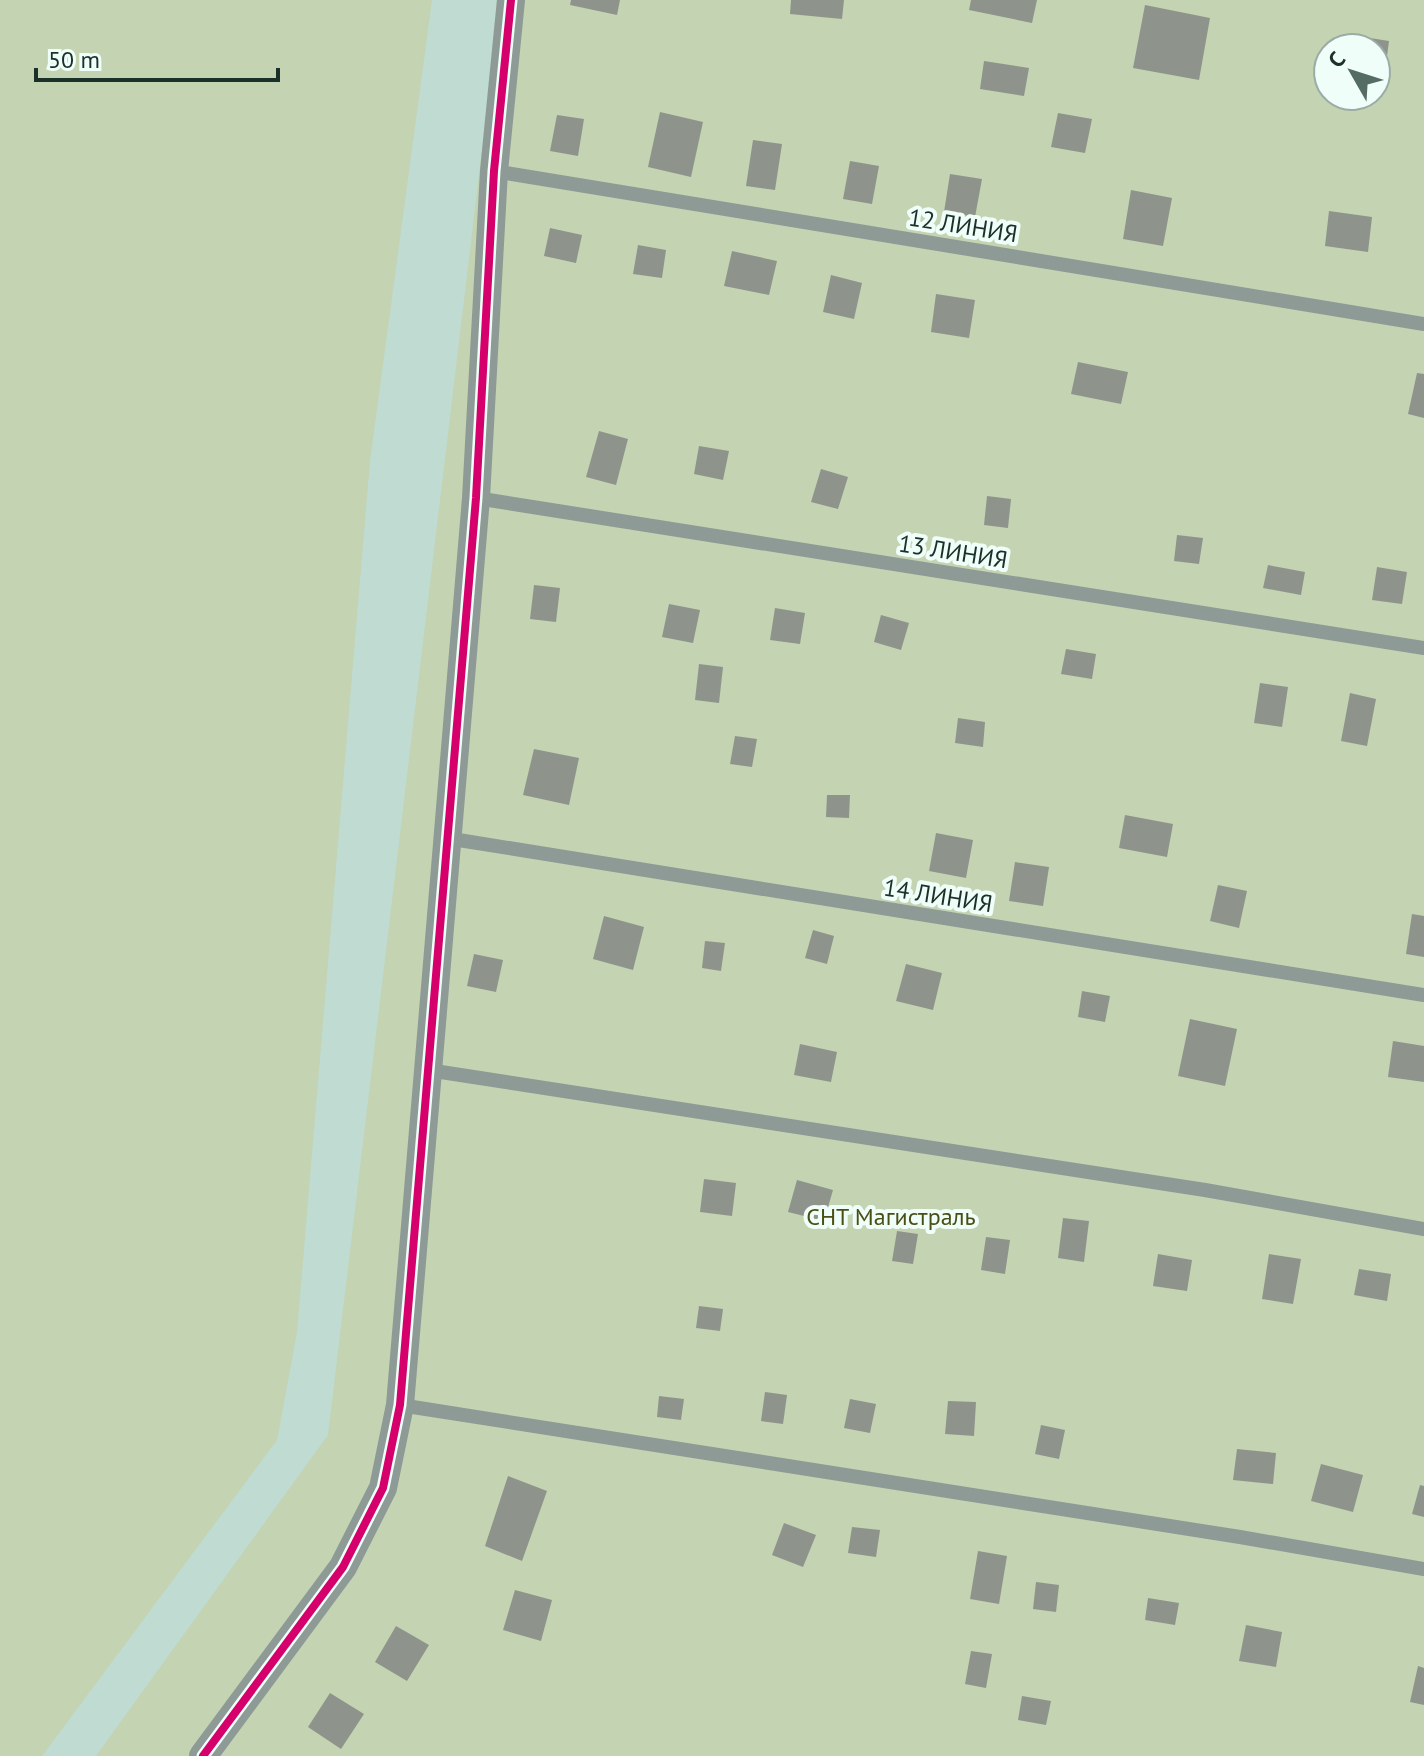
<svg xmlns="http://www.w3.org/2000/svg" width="1424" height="1756" viewBox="0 0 1424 1756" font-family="'PT Sans',sans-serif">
  <rect width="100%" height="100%" fill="#bfdbd2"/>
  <path fill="#c4d3b1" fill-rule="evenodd" d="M0 0H432L370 461 297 1332 277 1440 42 1756H0Z
    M500 0H1424V1756H96L328 1435ZM1328 48H1376V96H1328Z"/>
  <path fill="#8e948c" d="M571 0H620L617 15 570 5Z
    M791 0H844L842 19 790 14Z
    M971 0H1037L1032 23 969 10Z
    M1145 5 1210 18 1199 80 1133 68Z
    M1357 36 1389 41 1382 94H1376V48H1356Z
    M984 61 1029 68 1024 96 980 89Z
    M660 112 703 122 691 177 648 167Z
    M1058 113 1092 119 1085 153 1051 147Z
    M557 115 584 119 578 156 550 151Z
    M753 140 782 144 775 190 746 186Z
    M850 161 879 166 872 204 843 199Z
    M950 174 982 179 975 217 944 212Z
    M1131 190 1172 198 1163 246 1123 239Z
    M1329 211 1372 217 1368 252 1325 246Z
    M550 228 582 235 576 263 544 256Z
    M638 245 666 250 662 278 633 274Z
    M732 251 777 261 769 295 724 286Z
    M831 275 862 283 854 319 823 312Z
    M936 294 975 300 969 338 931 332Z
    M1078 362 1128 372 1121 404 1071 394Z
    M1417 373 1424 374V418L1408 414Z
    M599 431 628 439 616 485 586 477Z
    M699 446 729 451 723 480 694 474Z
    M821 469 848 477 838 509 811 502Z
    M987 496 1011 499 1008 528 984 525Z
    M1177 535 1203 538 1199 564 1174 561Z
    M1268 565 1305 572 1301 595 1263 588Z
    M1377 567 1407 572 1402 604 1372 600Z
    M534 585 560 588 556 622 530 619Z
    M669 604 700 610 693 643 662 637Z
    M775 608 805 613 800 644 770 640Z
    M881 615 909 623 901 650 874 642Z
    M1066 649 1096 654 1092 679 1061 674Z
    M699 664 723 667 719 703 695 700Z
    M1260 683 1288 687 1282 727 1254 723Z
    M1350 693 1376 699 1367 746 1341 741Z
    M958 718 985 722 983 747 955 743Z
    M735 736 757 739 752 767 730 764Z
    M534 749 579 758 569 805 523 795Z
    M827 795H850L849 818 826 817Z
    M1125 815 1173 824 1167 857 1119 848Z
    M936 833 973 840 966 878 929 871Z
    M1015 862 1049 867 1043 906 1009 901Z
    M1218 885 1247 891 1239 928 1210 921Z
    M1412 914 1424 916V957L1406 954Z
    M604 916 644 927 633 970 593 959Z
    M813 930 834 936 827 964 805 958Z
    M705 941 725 943 721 971 702 968Z
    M474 954 503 960 496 992 467 986Z
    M906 964 942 973 933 1010 896 1001Z
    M1082 991 1110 996 1105 1022 1078 1017Z
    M1190 1019 1237 1029 1225 1086 1178 1076Z
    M1393 1041 1424 1046V1082L1388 1077Z
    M800 1044 837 1052 831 1082 794 1075Z
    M704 1179 736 1183 732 1216 700 1212Z
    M797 1180 833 1190 824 1221 788 1212Z
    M1063 1218 1089 1221 1084 1262 1058 1258Z
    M897 1231 918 1234 913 1264 892 1261Z
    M986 1237 1010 1240 1005 1274 981 1270Z
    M1158 1254 1192 1260 1187 1291 1153 1286Z
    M1269 1254 1301 1259 1293 1304 1262 1299Z
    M1359 1269 1391 1274 1387 1301 1354 1295Z
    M699 1306 723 1309 720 1331 696 1328Z
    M765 1392 787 1395 783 1424 761 1421Z
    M659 1396 684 1399 681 1420 657 1417Z
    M850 1399 876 1404 870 1433 844 1428Z
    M948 1401 976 1402 974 1436 945 1434Z
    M1041 1425 1065 1430 1059 1459 1035 1454Z
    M1237 1449 1276 1453 1273 1484 1233 1480Z
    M1321 1464 1363 1475 1353 1512 1311 1501Z
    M508 1476 547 1491 522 1561 485 1546Z
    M1420 1485 1424 1486V1517L1412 1514Z
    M784 1523 816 1535 803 1567 772 1555Z
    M852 1527 880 1530 876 1557 848 1553Z
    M978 1551 1007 1556 999 1604 970 1599Z
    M1036 1582 1059 1585 1056 1612 1033 1609Z
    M515 1590 552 1600 541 1641 503 1630Z
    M1148 1598 1179 1603 1175 1625 1145 1620Z
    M1246 1625 1282 1632 1276 1667 1239 1661Z
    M396 1626 429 1645 407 1681 375 1662Z
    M971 1651 992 1654 986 1688 965 1684Z
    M1418 1666 1424 1668V1705L1410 1702Z
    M330 1693 364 1714 341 1749 308 1727Z
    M1022 1696 1051 1701 1046 1725 1018 1720Z"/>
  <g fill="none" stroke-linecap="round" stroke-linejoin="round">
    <path stroke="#8d9a96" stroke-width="14" d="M494 171 1424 324
      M476 498 1424 648
      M446 838 1424 995
      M428 1070 1205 1190 1424 1229
      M400 1405 1240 1537 1424 1569"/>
    <path stroke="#8d9a96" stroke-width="28" d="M203 1756 343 1567 383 1488 400 1405 476 498 494 171 511 0"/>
    <defs>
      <path id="cycleway" d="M203 1756 343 1567 383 1488 400 1405 476 498 494 171 511 0"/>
    </defs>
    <use href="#cycleway" stroke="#effef9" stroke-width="13"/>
    <use href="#cycleway" stroke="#d6006c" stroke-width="8"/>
  </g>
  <g text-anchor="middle" stroke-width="8" stroke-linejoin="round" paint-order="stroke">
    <g font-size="24" fill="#1c302a" stroke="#effef9">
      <text transform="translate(963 226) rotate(9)" y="8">12 ЛИНИЯ</text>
      <text transform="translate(953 552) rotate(9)" y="8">13 ЛИНИЯ</text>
      <text transform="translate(938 896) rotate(9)" y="8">14 ЛИНИЯ</text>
    </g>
    <g font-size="24" fill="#4b4e14" stroke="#effef9">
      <text x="891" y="1225">СНТ Магистраль</text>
    </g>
  </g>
  <g transform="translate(1352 72) rotate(309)"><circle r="38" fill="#effef9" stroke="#9baca6" stroke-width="2"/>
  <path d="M0-6L14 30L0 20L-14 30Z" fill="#556c65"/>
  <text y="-12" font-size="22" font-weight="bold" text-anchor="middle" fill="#1c302a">С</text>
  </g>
  <path d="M36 68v12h242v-12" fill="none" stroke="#1c302a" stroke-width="4"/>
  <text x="48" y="68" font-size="24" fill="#1c302a" stroke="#effef9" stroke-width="6" paint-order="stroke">50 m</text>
</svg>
